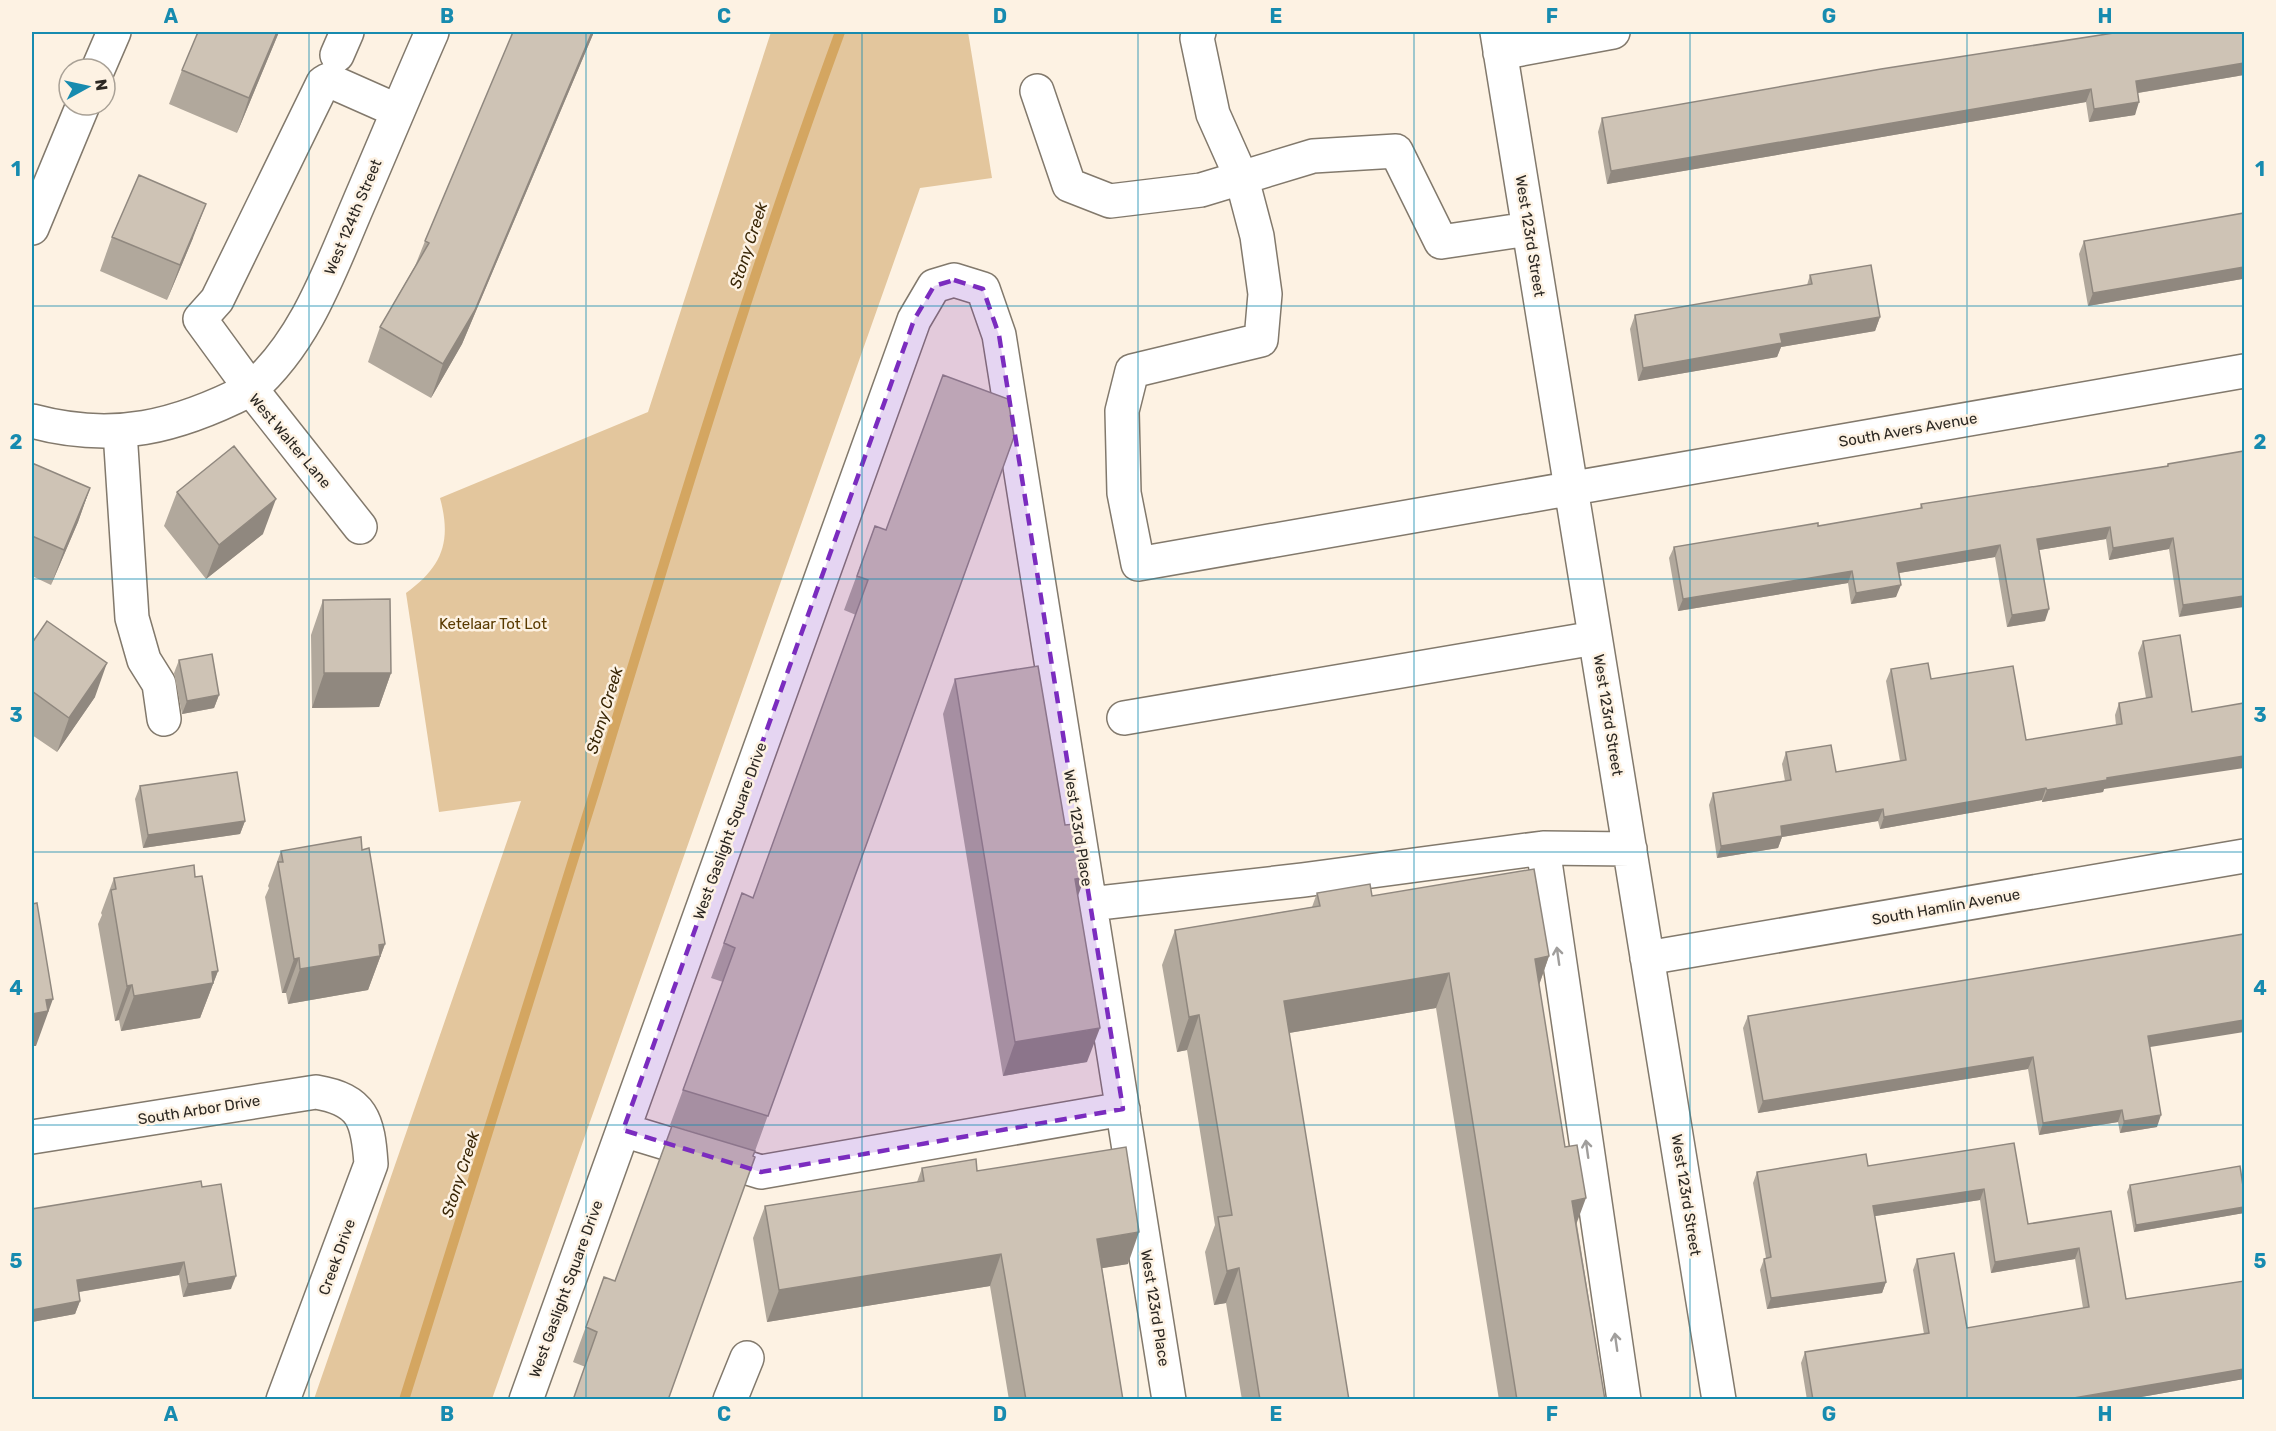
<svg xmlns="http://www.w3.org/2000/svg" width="2276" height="1431" viewBox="0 0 2276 1431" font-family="Rubik,sans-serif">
  <rect width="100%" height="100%" fill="#fdf2e3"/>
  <path fill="#e3c69d" d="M771 32H968L992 178 920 188 492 1399H314L521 801 439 812 406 593C442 567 452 542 440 498L648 412Z"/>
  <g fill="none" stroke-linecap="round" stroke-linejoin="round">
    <path stroke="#d4a661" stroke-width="10" d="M404 1400C469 1195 534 991 596 787 673 533 749 280 840 32"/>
    <defs>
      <path id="minor" d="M1199 32 1197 38 1213 114 1242 179 1257 236 1265 294 1261 340 1132 371 1122 411 1124 493 1138 564 2244 371
        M1497 32 1719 1400
        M1500 53 1613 32
        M337 55 347 32
        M98 69 114 32
        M1037 91 1069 185 1110 201 1201 190 1313 156 1396 151 1441 242 1528 229
        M398 111 328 80 323 83 217 300 200 319 251 389C306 341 330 270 358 205 383 147 407 89 432 32
        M32 228 83 105
        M32 421C114 443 177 427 251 389L360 527
        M120 431 132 618 144 660 159 684 164 719
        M1124 718 1595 638
        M1543 848 1624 1400
        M1090 904 1303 880 1543 848 1630 849
        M1647 958 2244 856
        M623 1130 761 1172 1123 1109
        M32 1137 316 1092C363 1100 368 1120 371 1164L283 1400
        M526 1400 914 320 934 286 954 280 983 289 999 335 1169 1400
        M730 1400 747 1358"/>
    </defs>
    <use href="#minor" stroke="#82796c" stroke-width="36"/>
    <use href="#minor" stroke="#fff" stroke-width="33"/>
  </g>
  <path fill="#b1a89c" d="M279 32 237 133 169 104 182 70Z
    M513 32H594L462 344 431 398 368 362 380 327 415 266 425 241Z
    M2244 75 2138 93 2135 115 2089 122 2086 102 1607 184 1598 132 1602 118Z
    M2244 213V277H2243L2242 279 2088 306 2079 254 2084 241Z
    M112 237 193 238 167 300 100 271Z
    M1810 275 1880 317 1875 331 1781 347 1777 357 1638 381 1630 329 1635 315 1807 285Z
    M1014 437 755 1151 670 1125 723 982 711 978 742 893 753 898 856 615 844 610 875 526 886 530Z
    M2244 451 2179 617 2169 549 2109 560 2106 539 2039 550 2045 621 2007 627 1995 557 1899 573 1896 597 1851 604 1848 583 1678 611 1669 558 1674 547 1818 526 1920 509 1921 504 2167 466 2168 464Z
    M32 463 90 488 78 522 51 585 32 576Z
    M177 492 263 534 206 579 164 526Z
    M323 600 391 673 379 707 312 708 311 635Z
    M2143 641 2192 712 2104 789 2103 792 2042 802V800L1880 829 1878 821 1782 837 1778 848 1717 858 1709 805 1713 793 1785 781 1782 764 1786 752 1836 772 1900 761 1886 681 1891 669 1931 679 2026 740 2116 725 2115 715 2119 703 2146 698 2138 653Z
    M32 643 95 697 57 752 32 735Z
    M179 660 219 695 214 708 182 714 174 673Z
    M955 679 1065 825 1078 895 1087 1062 1003 1076 943 714Z
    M140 786 245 821 240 834 143 848 135 799Z
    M362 850 385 944 368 990 288 1004 286 993H282L265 897 269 888 268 886 281 851Z
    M195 877 218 971 200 1018 121 1031 119 1020 115 1021 98 924 102 915 101 913 114 878Z
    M1317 893 1372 896 1549 956 1539 985 1605 1400H1499L1436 1008 1289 1033 1349 1400H1242L1226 1303 1214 1305 1205 1252 1215 1225 1187 1050 1177 1052 1162 965 1175 930 1312 907Z
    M1748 1016 2150 1047 2157 1127 2120 1133 2118 1122 2039 1135 2028 1069 1758 1113 1743 1028Z
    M2014 1143 2028 1224 2111 1211 2126 1299 2244 1281V1379L2124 1400H1807L1801 1363 1805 1352 1924 1334 1913 1270 1917 1259 1967 1328 2083 1308 2075 1259 1991 1273 1980 1200 1875 1216 1886 1282 1882 1293 1767 1309 1760 1270 1764 1259 1766 1258 1753 1183 1757 1172 1868 1166Z
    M922 1168 977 1171 1128 1264 1102 1268 1123 1400H1009L990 1286 767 1322 753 1238 765 1206 917 1182Z
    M2130 1185 2244 1213 2134 1232 2127 1192Z
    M202 1187 231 1289 183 1297 179 1275 79 1292 80 1301 75 1314 32 1322Z
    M604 1277 668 1400 573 1362Z"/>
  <path fill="#90887f" d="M277 32H279L237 133 249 98Z
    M592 32H594L462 344 431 398 443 364Z
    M2244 63V75L2131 94 2136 81Z
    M2091 89 2086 102 1607 184 1611 171Z
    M2139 102 2135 115 2089 122 2094 109Z
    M206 204 193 238 167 300 180 265Z
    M2244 267V277H2243L2242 279 2088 306 2093 293Z
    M1880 317 1875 331 1781 347 1777 357 1638 381 1643 368 1780 334Z
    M90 488 78 522 51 585 64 550Z
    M276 499 263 534 206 579 219 545Z
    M2110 527 2106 539 2033 551 2037 539Z
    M2173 538 2169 549 2109 560 2113 548Z
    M2000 545 1995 557 1893 574 1897 563Z
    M1852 571 1848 583 1678 611 1683 599Z
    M1901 585 1896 597 1851 604 1856 593Z
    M2244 596V607L2179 617 2183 605Z
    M2049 609 2045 621 2007 627 2012 615Z
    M107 663 95 697 57 752 69 718Z
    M324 673H391L379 707 312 708Z
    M219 695 214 708 182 714 187 701Z
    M2244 756V768L2104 789 2103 792 2042 802 2047 790 2107 778Z
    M2046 788 2042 800 1880 829 1884 817Z
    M1883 809 1878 821 1782 837 1778 848 1717 858 1721 846 1781 826Z
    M245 821 240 834 143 848 148 835Z
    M1085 877 1072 912 1075 879Z
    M385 944 368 990 288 1004 300 969Z
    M1549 956 1537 991 1535 959Z
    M299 958 286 993H282L294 959Z
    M218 971 200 1018 121 1031 134 996 212 972Z
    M1449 973 1436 1008 1271 1036 1284 1001Z
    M132 985 119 1020 115 1021 127 986Z
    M53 999 36 1046H32V1014L46 1000Z
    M1199 1015 1187 1050 1177 1052 1189 1017Z
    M2244 1020V1032L2144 1048 2148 1036Z
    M1100 1028 1087 1062 1003 1076 1015 1042Z
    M2033 1057 2028 1069 1758 1113 1763 1101Z
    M2122 1110 2118 1122 2039 1135 2043 1123Z
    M2161 1115 2157 1127 2120 1133 2124 1121Z
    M1984 1189 1980 1200 1869 1217 1873 1206Z
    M1586 1198 1573 1233 1572 1201Z
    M2244 1207V1213L2134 1232 2136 1225Z
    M1139 1232 1128 1264 1085 1271 1097 1239Z
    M2079 1248 2075 1259 1991 1273 1995 1262Z
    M1001 1254 990 1286 767 1322 779 1290Z
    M184 1262 179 1275 72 1293 77 1280Z
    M1239 1268 1226 1303 1214 1305 1227 1271Z
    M236 1276 231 1289 183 1297 188 1284Z
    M1886 1282 1882 1293 1767 1309 1771 1298Z
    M80 1301 75 1314 32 1322V1310Z
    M2244 1369V1379L2124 1400H2062Z"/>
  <path fill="#cec3b5" stroke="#90887f" stroke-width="1.5" d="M198 32H277L249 98 182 70Z
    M513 32H592L475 310 443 364 380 327 429 243 425 241Z
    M2120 32H2244V63L2136 81 2139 102 2094 109 2091 89 1611 171 1602 118 1881 69Z
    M139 175 206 204 180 265 112 237Z
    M2244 213V267L2093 293 2084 241Z
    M1871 265 1880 317 1780 334 1782 343 1643 368 1635 315 1812 284 1810 275Z
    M943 375 1008 399 1014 437 768 1116 683 1090 735 948 724 943 742 893 753 898 868 580 857 576 875 526 886 530Z
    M234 446 276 499 219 545 177 492Z
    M2244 451V596L2183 605 2173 538 2113 548 2110 527 2037 539 2049 609 2012 615 2000 545 1897 563 1901 585 1856 593 1852 571 1683 599 1674 547 1818 523V526L1922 508 1921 504 2168 466V464Z
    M32 463 90 488 64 550 32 536Z
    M390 599 391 673H324L323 600Z
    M47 621 107 663 69 718 32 691V643Z
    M2180 635 2192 712 2244 703V756L2107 778V780L2047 790 2046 788 1884 817 1883 809 1781 826 1782 836 1721 846 1713 793 1791 780 1786 752 1831 745 1836 772 1906 760 1891 669 1928 663 1931 679 2013 666 2026 740 2122 724 2119 703 2152 697 2143 641Z
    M212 654 219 695 187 701 179 660Z
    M1038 666 1065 825 1076 824 1085 877 1075 879 1100 1028 1015 1042 955 679Z
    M237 772 245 821 148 835 140 786Z
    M361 837 362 850 369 848 385 944 379 945 380 956 300 969 299 958 294 959 278 862H283L281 851Z
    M194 865 195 877 202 876 218 971 212 972 213 983 134 996 132 985 127 986 111 890 116 889 114 878Z
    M1534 869 1549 956 1535 959 1565 1147 1577 1145 1586 1198 1572 1201 1605 1400H1517L1449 973 1284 1001 1349 1400H1260L1239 1268 1227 1271 1218 1217 1232 1215 1199 1015 1189 1017 1175 930 1320 906 1317 893 1370 884 1372 896Z
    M37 903 53 999 46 1000 48 1011 32 1014V904Z
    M2244 934V1020L2148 1036 2161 1115 2124 1121 2122 1110 2043 1123 2033 1057 1763 1101 1748 1016Z
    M672 1126 755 1151 753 1156 755 1157 668 1400H573L597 1332 586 1327 604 1277 615 1281Z
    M2014 1143 2028 1224 2111 1211 2126 1299 2244 1281V1369L2062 1400H1813L1805 1352 1929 1333 1917 1259 1954 1253 1967 1328 2089 1307 2079 1248 1995 1262 1984 1189 1873 1206 1886 1282 1771 1298 1764 1259 1771 1257 1757 1172 1866 1154 1868 1166Z
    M1126 1147 1139 1232 1097 1239 1123 1400H1026L1001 1254 779 1290 765 1206 924 1181 922 1168 976 1159 977 1171Z
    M2240 1166 2244 1193V1207L2136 1225 2130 1185Z
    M201 1181 202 1187 221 1184 236 1276 188 1284 184 1262 77 1280 80 1301 32 1310V1209Z"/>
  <defs><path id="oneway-shaft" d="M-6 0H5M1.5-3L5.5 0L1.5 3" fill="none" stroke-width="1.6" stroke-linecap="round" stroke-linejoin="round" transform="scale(1.5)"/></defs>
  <g stroke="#a09e9c">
    <use href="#oneway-shaft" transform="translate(1558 956) rotate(-98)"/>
    <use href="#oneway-shaft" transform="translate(1587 1149) rotate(-98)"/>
    <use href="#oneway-shaft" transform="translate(1616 1342) rotate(-98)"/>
  </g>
  <path fill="#7b2cbf" fill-opacity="0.2" stroke="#7b2cbf" stroke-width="4.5" stroke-dasharray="12 8" stroke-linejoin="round" d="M954 280 983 289 999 335 1123 1109 761 1172 623 1130 914 320 934 286Z"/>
  <path fill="none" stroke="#178baf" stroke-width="1.5" stroke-opacity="0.55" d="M309 32V1400M586 32V1400M862 32V1400M1138 32V1400M1414 32V1400M1690 32V1400M1967 32V1400M32 306H2244M32 579H2244M32 852H2244M32 1125H2244"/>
  <g text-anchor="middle" stroke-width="5" stroke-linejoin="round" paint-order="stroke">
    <g font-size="15" fill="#2c2823" stroke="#fdf2e3">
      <text transform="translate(353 217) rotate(-67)" y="5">West 124th Street</text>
      <text transform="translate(1530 236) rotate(81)" y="5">West 123rd Street</text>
      <text transform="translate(1908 430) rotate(-10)" y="5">South Avers Avenue</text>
      <text transform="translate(290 441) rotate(50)" y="5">West Walter Lane</text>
      <text transform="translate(1608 715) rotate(81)" y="5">West 123rd Street</text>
      <text transform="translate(1078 828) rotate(81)" y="5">West 123rd Place</text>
      <text transform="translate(730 831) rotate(-70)" y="5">West Gaslight Square Drive</text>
      <text transform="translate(1946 907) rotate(-10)" y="5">South Hamlin Avenue</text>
      <text transform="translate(199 1110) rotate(-9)" y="5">South Arbor Drive</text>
      <text transform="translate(1686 1195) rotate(81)" y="5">West 123rd Street</text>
      <text transform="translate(337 1257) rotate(-70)" y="5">Creek Drive</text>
      <text transform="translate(566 1289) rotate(-70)" y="5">West Gaslight Square Drive</text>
      <text transform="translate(1155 1308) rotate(81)" y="5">West 123rd Place</text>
    </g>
    <g font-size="15" fill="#593a00" stroke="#fdf2e3">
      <text x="493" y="629">Ketelaar Tot Lot</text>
    </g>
    <g font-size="16" font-style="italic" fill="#392606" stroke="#fdf2e3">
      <text transform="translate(748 245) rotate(-72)" y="6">Stony Creek</text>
      <text transform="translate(604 710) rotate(-73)" y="6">Stony Creek</text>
      <text transform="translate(460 1174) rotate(-72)" y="6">Stony Creek</text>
    </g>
  </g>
  <rect width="2276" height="1431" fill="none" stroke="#fdf2e3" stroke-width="66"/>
  <g transform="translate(87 87) rotate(82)"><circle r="28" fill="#fdf2e3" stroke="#a9a196" stroke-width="1.5"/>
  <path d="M0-4.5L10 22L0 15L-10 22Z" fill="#178baf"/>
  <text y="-9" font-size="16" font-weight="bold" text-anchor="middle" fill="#2c2823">N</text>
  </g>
  <rect x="33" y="33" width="2210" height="1365" fill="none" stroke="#178baf" stroke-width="2"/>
  <g font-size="20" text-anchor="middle" font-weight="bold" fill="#178baf">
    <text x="171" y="23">A</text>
    <text x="447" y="23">B</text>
    <text x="724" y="23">C</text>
    <text x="1000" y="23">D</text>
    <text x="1276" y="23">E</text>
    <text x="1552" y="23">F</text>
    <text x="1829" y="23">G</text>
    <text x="2105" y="23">H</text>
    <text x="16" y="176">1</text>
    <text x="2260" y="176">1</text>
    <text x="16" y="449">2</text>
    <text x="2260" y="449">2</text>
    <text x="16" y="722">3</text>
    <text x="2260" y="722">3</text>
    <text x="16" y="995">4</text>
    <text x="2260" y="995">4</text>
    <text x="16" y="1268">5</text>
    <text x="2260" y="1268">5</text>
    <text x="171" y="1421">A</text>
    <text x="447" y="1421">B</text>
    <text x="724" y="1421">C</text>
    <text x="1000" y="1421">D</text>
    <text x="1276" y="1421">E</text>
    <text x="1552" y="1421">F</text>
    <text x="1829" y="1421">G</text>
    <text x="2105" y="1421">H</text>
  </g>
</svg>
